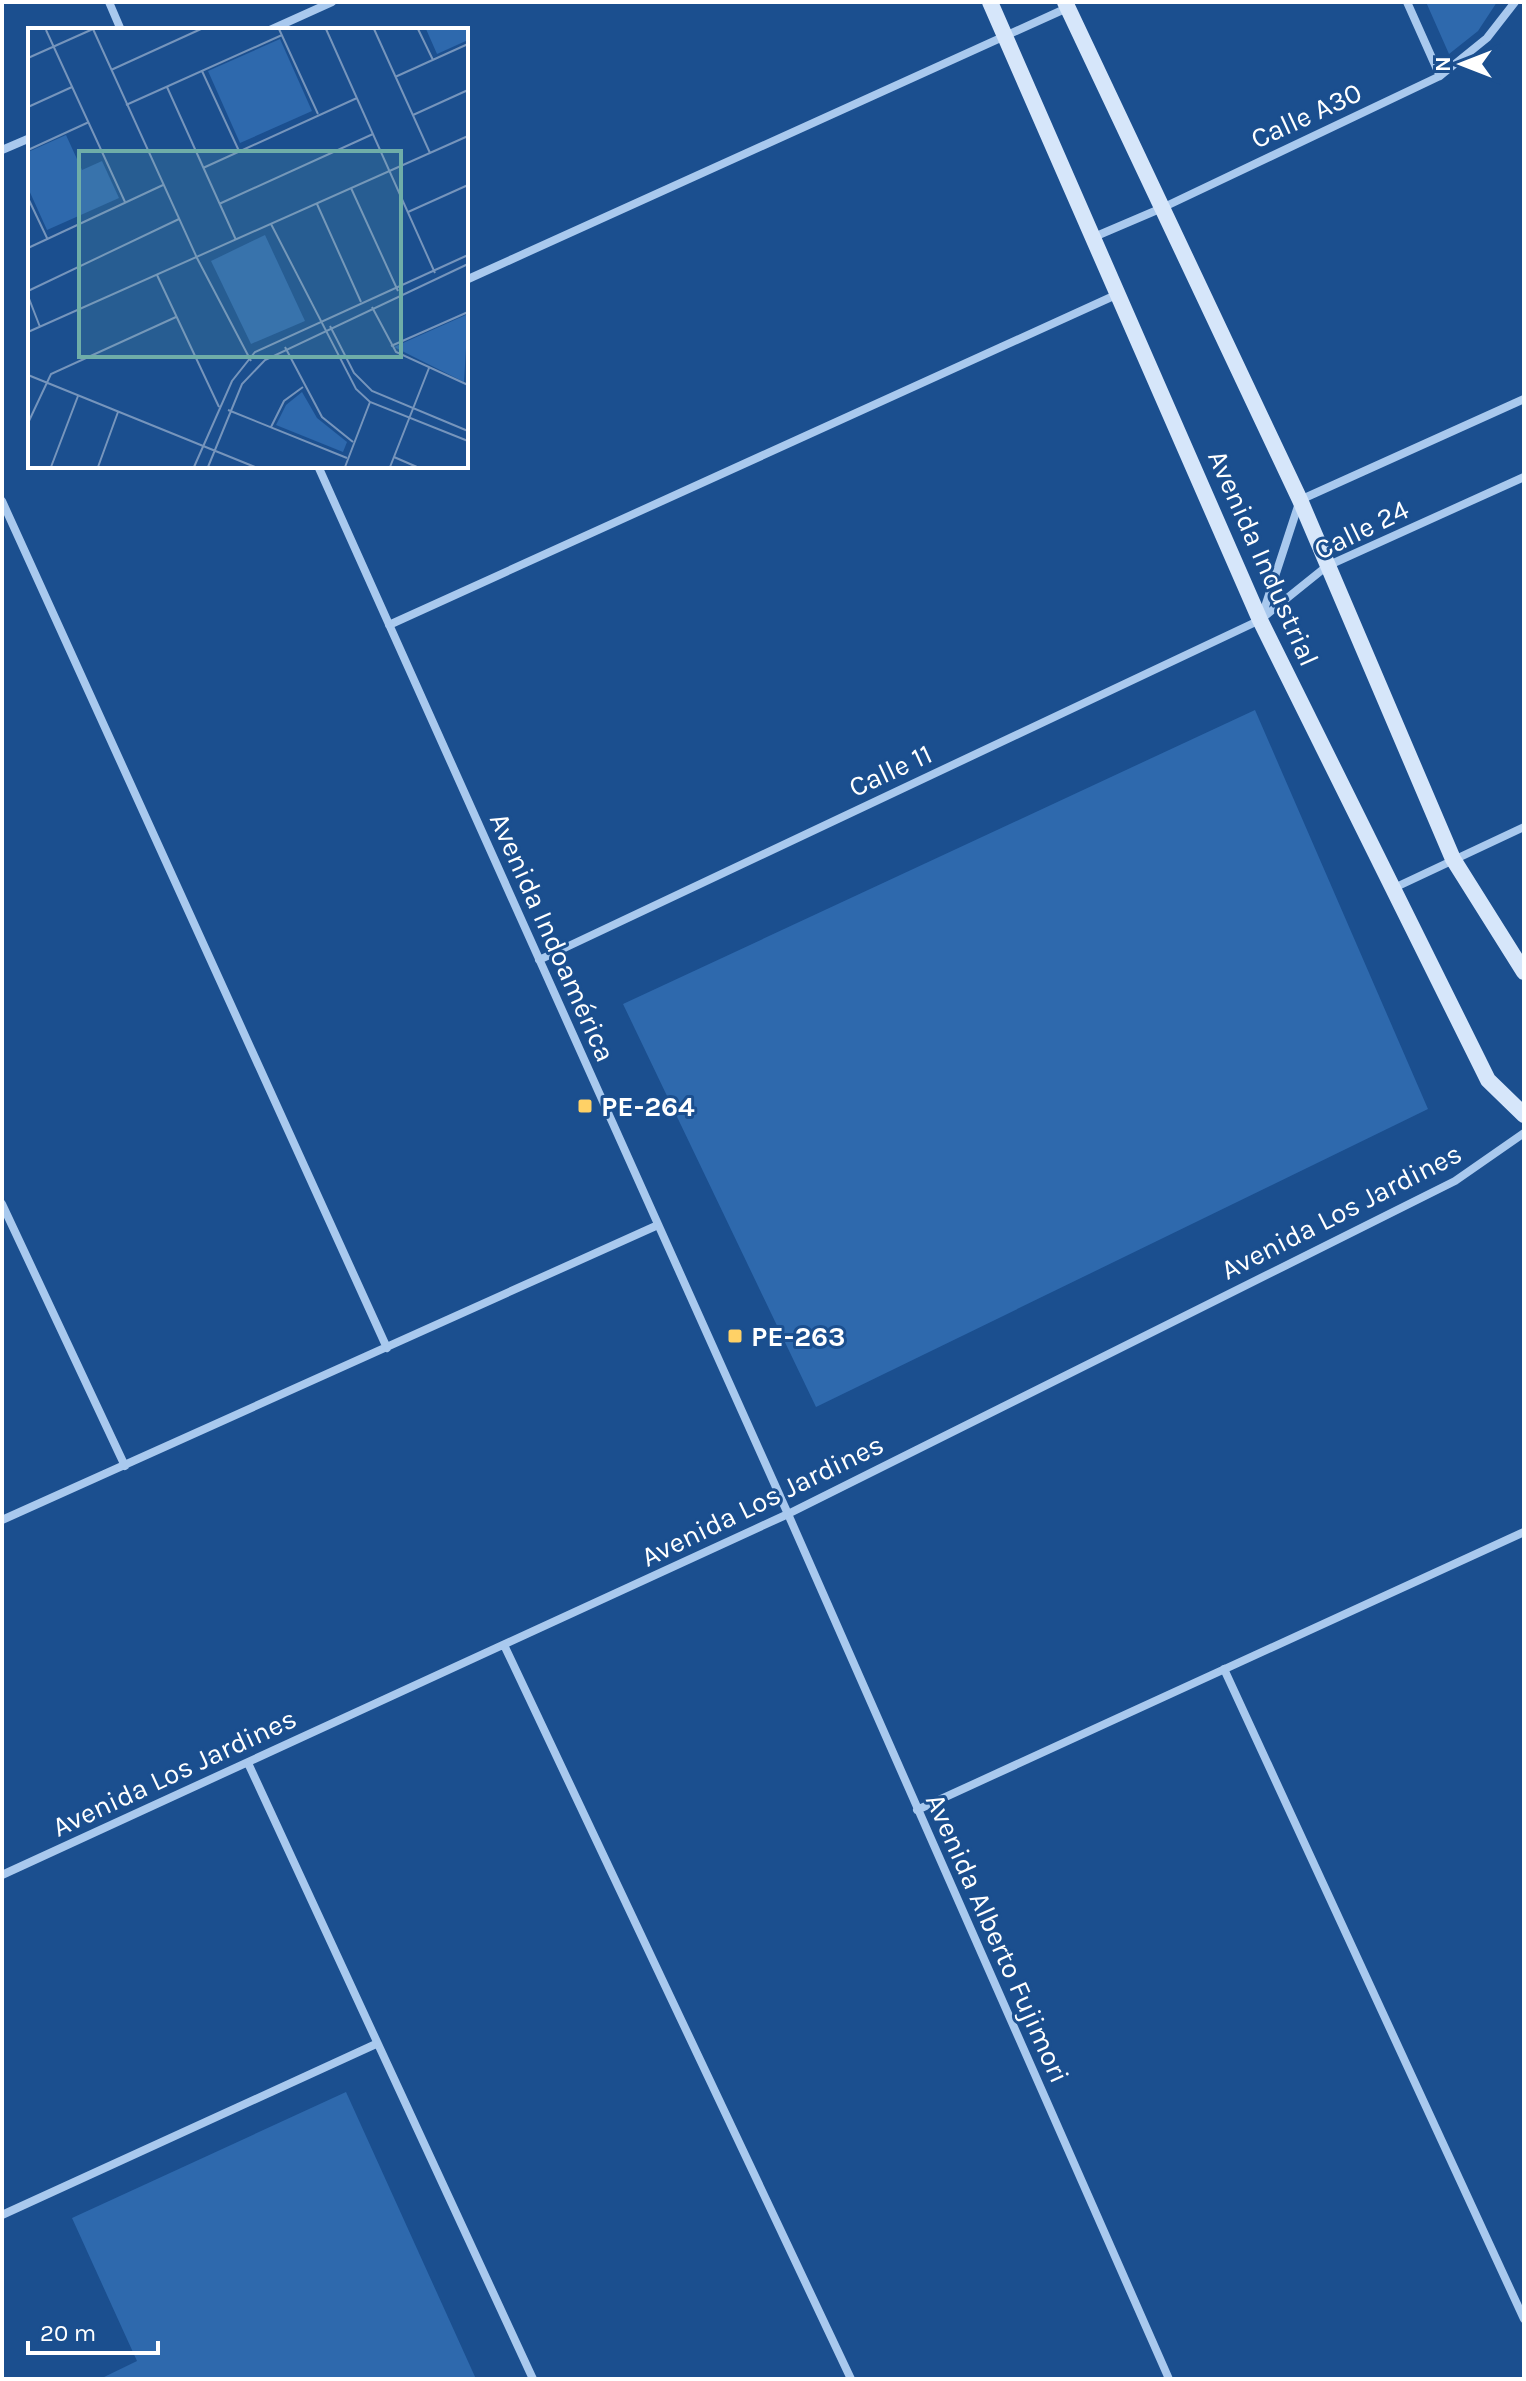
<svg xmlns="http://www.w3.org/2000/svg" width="1526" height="2381" viewBox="0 0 1526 2381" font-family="Karla,sans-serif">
  <rect width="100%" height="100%" fill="#1b4f8f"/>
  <path fill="#2e69ad" d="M1426 2H1497L1478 31 1449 54Z
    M1255 710 1428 1109 816 1407 623 1004Z
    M346 2092 476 2379H100L137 2361 72 2218Z"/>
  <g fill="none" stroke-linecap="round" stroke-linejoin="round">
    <path stroke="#a9c9ee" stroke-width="8" d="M109 2 121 30
      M1407 2 1440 76
      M270 30 332 2
      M2 150 30 138
      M1094 237 1162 208 1440 76 1487 38 1515 2
      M466 280 1067 8
      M318 466 788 1514 1169 2379
      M2 501 387 1348
      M1261 619 1300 500 1524 399
      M389 625 1118 294
      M1394 888 1524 827
      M539 960 1260 620 1327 566 1524 477
      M2 1204 125 1466
      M2 1520 658 1225
      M504 1645 851 2379
      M1224 1669 1524 2319
      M248 1763 533 2379
      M917 1810 1524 1532
      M2 1875 788 1514 1455 1181 1524 1133
      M2 2215 376 2044"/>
    <path stroke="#d6e6fa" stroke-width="16" d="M990 2 1260 620 1488 1080 1524 1115
      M1065 2 1300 500 1453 859 1524 972"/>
  </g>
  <g fill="#ffd166" stroke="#1b4f8f" stroke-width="3">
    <rect x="577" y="1098" width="16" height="16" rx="4"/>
    <rect x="727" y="1328" width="16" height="16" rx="4"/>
  </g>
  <g text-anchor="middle" stroke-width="6" stroke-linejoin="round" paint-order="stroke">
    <g font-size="28" fill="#fff" stroke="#1b4f8f">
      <text transform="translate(1306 115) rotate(-25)" y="10">Calle A30</text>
      <text transform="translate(1361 529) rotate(-26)" y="10">Calle 24</text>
      <text transform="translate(1264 558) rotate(66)" y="10">Avenida Industrial</text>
      <text transform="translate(890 770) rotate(-25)" y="10">Calle 11</text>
      <text transform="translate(553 937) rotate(66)" y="10">Avenida Indoamérica</text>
      <text transform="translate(1341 1211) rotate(-27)" y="10">Avenida Los Jardines</text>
      <text transform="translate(762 1500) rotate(-26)" y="10">Avenida Los Jardines</text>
      <text transform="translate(174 1772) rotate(-25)" y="10">Avenida Los Jardines</text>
      <text transform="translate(998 1938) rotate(66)" y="10">Avenida Alberto Fujimori</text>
    </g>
    <g font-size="28" font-weight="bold" fill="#fff" stroke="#1b4f8f" text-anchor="start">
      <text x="601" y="1116">PE-264</text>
      <text x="751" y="1346">PE-263</text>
    </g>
  </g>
  <g transform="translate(28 28)">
    <rect width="440" height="440" fill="#1b4f8f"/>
    <path d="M398 1H440V12L409 26ZM252 11 284 83 212 115 180 43ZM38 107 54 142 74 133 91 170 19 202 0 160V124ZM237 207 277 293 223 316 183 233ZM440 286 436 354 366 319ZM274 364 289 390 319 414 315 424 248 397 258 377Z" fill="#2e69ad"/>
    <path fill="none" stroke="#7695bc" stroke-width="2" d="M65 1 169 230 223 333M251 1 290 86M298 1 407 245M346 1 402 125M390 1 405 32M18 2 97 174M0 30 65 1M83 42 173 1M174 43 211 123M367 49 440 16M139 59 208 212M98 77 254 7M0 79 44 59M385 87 440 62M0 122 61 94M175 140 329 70M323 160 370 263M0 170 19 210M191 176 345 106M289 176 333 274M380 184 440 157M243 196 328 361 342 374 440 413M0 220 135 157M129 247 191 379M0 263 151 191M0 268 12 299M344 279 368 324 440 357M302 298 326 345 344 363 440 403M0 304 440 108M363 318 440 284M257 319 294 389 325 414M0 347 227 439M200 382 319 430M0 395 23 346 148 289M243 399 256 373 275 359M366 429 389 439M23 439 50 368M70 439 90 384M166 439 204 353 227 324 440 227M180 439 214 356 237 332 440 236M317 439 342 374M362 439 401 340"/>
    <path fill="#6fada8" fill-opacity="0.15" stroke="#6fada8" stroke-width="4" d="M51 123H373V329H51Z"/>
    <rect width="440" height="440" fill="none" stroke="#fff" stroke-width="4"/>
  </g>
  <rect width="1526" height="2381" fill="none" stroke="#ffffff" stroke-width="8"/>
  <g transform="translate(1462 64) rotate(270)" stroke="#1b4f8f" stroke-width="6" paint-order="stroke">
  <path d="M0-6L14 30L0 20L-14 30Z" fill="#ffffff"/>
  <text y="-12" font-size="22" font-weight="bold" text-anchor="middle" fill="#ffffff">N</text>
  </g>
  <path d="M28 2341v12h130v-12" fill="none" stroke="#ffffff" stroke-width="4"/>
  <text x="40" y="2341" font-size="24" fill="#ffffff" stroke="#1b4f8f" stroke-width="6" paint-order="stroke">20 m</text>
</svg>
